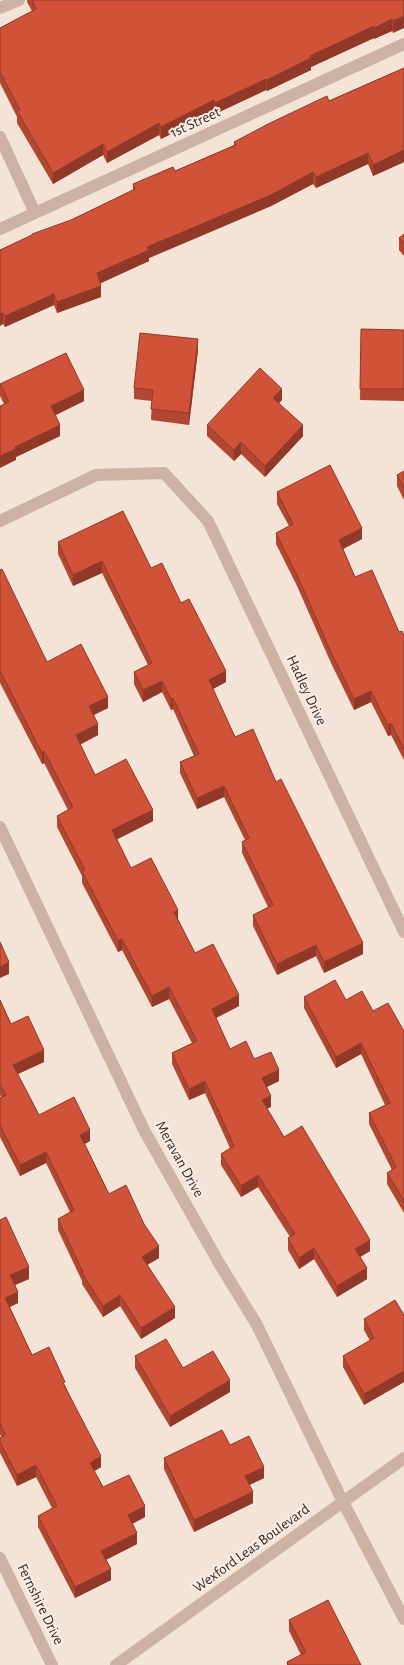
<svg xmlns="http://www.w3.org/2000/svg" width="404" height="1665" viewBox="0 0 404 1665" font-family="'Alegreya Sans',sans-serif">
  <rect width="100%" height="100%" fill="#f3e4d7"/>
  <g fill="none" stroke-linecap="round" stroke-linejoin="round">
    <path stroke="#cbb2a2" stroke-width="12" d="M0 8 19 0
      M0 137 35 213
      M0 229 404 44
      M0 521 96 475 164 473 208 521 404 932
      M0 827 144 1130 219 1263 257 1325 343 1502 404 1619
      M0 1558 52 1665
      M116 1665 404 1458"/>
  </g>
  <path fill="#b24731" d="M27 0H404L393 33 392 31 374 39V38L311 67V70L267 91 266 90 215 114 214 112 161 139 159 135 107 163 103 155 53 184 17 123V117L0 83V28L32 11 27 2Z
    M404 68V162L373 176 368 164 316 188 313 184 271 206 149 258V261L100 283 101 297 57 313 54 305 5 327 3 324 0 250 71 220 133 190V184L175 171 234 145V142Z
    M404 234V256L399 250V238Z
    M361 329 404 330V401L360 400Z
    M198 350 189 425 151 420 152 401 134 399V388Z
    M0 384 84 401 56 415 60 436 16 457V460L4 404 0 396Z
    M282 400 279 403 303 436 265 477 241 454 234 461 207 436V425Z
    M404 471V500L397 486V475Z
    M277 492 362 539 343 549 355 577 399 632 404 636V760L391 735 388 736 371 702 354 710 331 663 297 586 276 544V533L289 526 277 504Z
    M58 542 151 568 181 603 226 682 213 689 235 737 276 782 363 954 324 973 316 956 277 975 253 926V915L268 907 242 853V842L245 840 224 797 197 809 180 773V762L194 756 173 709 171 710 162 692 143 702 134 684V672L148 665 102 573 73 586 58 554Z
    M0 570 47 662 108 708 94 715 98 735 80 744 95 775 153 821 117 839 131 868 178 920 195 953 239 1006 216 1018 230 1049 254 1059 279 1081 267 1087 271 1107 267 1108 284 1137 370 1251 360 1257 367 1279 337 1297 314 1259 299 1269 288 1250V1238L290 1237 258 1187 241 1197 221 1165V1154L230 1148 205 1093 189 1100 172 1064V1053L192 1043 169 999 152 1007 122 950 118 952 82 883V876L57 827V816L68 810 44 763 42 764 0 683Z
    M304 997 346 1000 373 1011 404 1031V1213L387 1184V1173L392 1170 369 1124V1113L385 1105 361 1054 336 1068 304 1008Z
    M0 1000 11 1024 44 1062 18 1074 39 1115 90 1141 85 1144 109 1194 159 1258 147 1265 175 1318 141 1339 120 1306 103 1317 82 1284V1281L58 1230V1219L70 1212 46 1163 20 1176 0 1137V1098L1 1097 0 1095Z
    M0 1220 29 1279 15 1285 18 1303 10 1307 32 1355 65 1385 101 1467 94 1471 103 1487 145 1517 132 1524 137 1544 106 1560 111 1580 75 1598 38 1527V1516L52 1508 36 1477 17 1486 0 1453V1438L1 1437 0 1434Z
    M404 1315V1382L364 1405 343 1367V1356L370 1341 364 1330V1319Z
    M135 1356 183 1368 230 1392 170 1427 135 1368Z
    M230 1445 264 1478 249 1485 253 1503 194 1532 164 1469V1458Z
    M289 1620 361 1665H287V1662L301 1655 289 1631Z"/>
  <path fill="#913928" d="M404 16V28L393 33V21Z
    M392 19V31L374 39V28Z
    M374 26V38L311 67V70L267 91V80L310 56Z
    M266 79V90L215 114V103Z
    M214 100V112L161 139V127Z
    M159 123V135L107 163V152Z
    M103 144V155L53 184V173Z
    M404 150V162L373 176V165Z
    M368 153V164L316 188V177Z
    M313 172V184L271 206 149 258V261L97 285V273L147 247Z
    M101 286V297L57 313V302Z
    M54 294V305L5 327V316Z
    M3 313V324L0 326V314Z
    M198 339V350L189 425V413Z
    M282 389V400L273 409V398Z
    M84 390V401L51 417V406Z
    M60 425V436L16 457V460L0 468V456L15 447Z
    M303 425V436L265 477V466Z
    M241 442V454L234 461V450Z
    M362 528V539L339 551V540Z
    M102 561V573L73 586V575Z
    M226 671V682L209 691V680Z
    M162 681V692L143 702V690Z
    M371 691V702L354 710V699Z
    M108 697V708L89 717V706Z
    M173 698V709L171 710V699Z
    M391 723V735L388 736V725Z
    M98 724V735L76 747V735Z
    M44 751V763L42 764V753Z
    M224 786V797L197 809V798Z
    M153 810V821L112 842V830Z
    M178 910V921L174 912Z
    M122 939V950L118 952V941Z
    M363 943V954L324 973V962Z
    M316 945V956L277 975V964Z
    M9 962V974L0 978V967Z
    M169 987V999L152 1007V996Z
    M239 995V1006L212 1020V1009Z
    M361 1043V1054L336 1068V1057Z
    M44 1050V1062L13 1076V1065Z
    M279 1070V1081L262 1089V1078Z
    M205 1081V1093L189 1100V1089Z
    M271 1096V1107L262 1111V1100Z
    M90 1130V1141L80 1146V1135Z
    M46 1152V1163L20 1176V1165Z
    M258 1175V1187L241 1197V1186Z
    M370 1240V1251L355 1260V1249Z
    M159 1246V1258L142 1268V1257Z
    M314 1248V1259L299 1269V1258Z
    M29 1267V1279L10 1287V1275Z
    M367 1268V1279L337 1297V1286Z
    M18 1292V1303L5 1309V1298Z
    M120 1295V1306L103 1317V1306Z
    M175 1307V1318L141 1339V1328Z
    M404 1371V1382L364 1405V1394Z
    M230 1380V1392L170 1427V1416Z
    M101 1456V1467L90 1474V1463Z
    M36 1465V1477L17 1486V1475Z
    M264 1467V1478L245 1487V1476Z
    M253 1492V1503L194 1532V1520Z
    M145 1506V1517L128 1526V1515Z
    M137 1533V1544L101 1562V1551Z
    M111 1569V1580L75 1598V1587Z"/>
  <path fill="#cf5239" stroke="#913928" d="M32 0H404V16L393 21 392 19 374 28V26L310 56 311 58 267 80 266 79 215 103 214 100 161 127 159 123 107 152 103 144 53 173 17 111 20 110 0 72V28L36 9Z
    M404 68V150L373 165 368 153 316 177 313 172 271 195 147 247 149 250 97 273 101 286 57 302 54 294 5 316 3 313 0 314V250L32 235V234L71 220 135 189 133 184 173 167 175 171 236 145 234 142 270 123 327 96 329 101Z
    M404 234V244L399 238Z
    M361 329 404 330V389H360Z
    M140 333 198 339 189 413 151 409 153 390 134 388Z
    M66 353 84 390 51 406 60 425 15 447 16 449 0 456V406L9 402 0 384Z
    M260 368 282 389 273 398 303 425 265 466 241 442 234 450 207 425Z
    M330 465 362 528 339 540 355 577 372 570 399 632 402 631 404 636V749L391 723 388 725 371 691 354 699 331 652 297 575 276 533 293 524 277 492Z
    M404 471V488L397 475Z
    M123 511 151 568 162 563 181 603 189 599 226 671 209 680 235 737 253 729 276 782 281 779 363 943 324 962 316 945 277 964 253 915 273 905 242 842 249 838 224 786 197 798 180 762 199 754 173 698 171 699 162 681 143 690 134 672 152 663 102 561 73 575 58 542Z
    M2 569 47 662 81 644 108 697 89 706 98 724 76 735 95 775 126 759 153 810 112 830 131 868 151 858 178 910 174 912 195 953 213 944 239 995 212 1009 230 1049 246 1041 254 1059 271 1052 279 1070 262 1078 271 1096 262 1100 284 1137 302 1126 370 1240 355 1249 367 1268 337 1286 314 1248 299 1258 288 1238 295 1234 258 1175 241 1186 221 1154 234 1146 205 1081 189 1089 172 1053 197 1041 169 987 152 996 122 939 118 941 82 871 85 870 57 816 73 807 44 751 42 753 0 671V570Z
    M0 942 9 962 0 967Z
    M335 980 346 1000 362 991 373 1011 388 1003 404 1031V1201L387 1173 396 1167 369 1113 390 1103 361 1043 336 1057 304 997Z
    M0 1000 11 1024 28 1016 44 1050 13 1065 39 1115 74 1097 90 1130 80 1135 109 1194 126 1185 144 1224 159 1246 142 1257 175 1307 141 1328 120 1295 103 1306 82 1273 83 1272 58 1219 74 1210 46 1152 20 1165 0 1125V1098L6 1095 0 1084Z
    M6 1217 29 1267 10 1275 18 1292 5 1298 32 1355 49 1347 65 1382 63 1383 101 1456 90 1463 103 1487 129 1475 145 1506 128 1515 137 1533 101 1551 111 1569 75 1587 38 1516 57 1506 36 1465 17 1475 0 1442V1438L5 1435 0 1423V1220Z
    M395 1300 404 1315V1371L364 1394 343 1356 374 1338 364 1319Z
    M166 1339 183 1368 213 1351 230 1380 170 1416 135 1356Z
    M222 1430 230 1445 249 1436 264 1467 245 1476 253 1492 194 1520 164 1458Z
    M328 1600 361 1665H288L287 1662 306 1652 289 1620Z"/>
  <g text-anchor="middle" stroke-width="4" stroke-linejoin="round" paint-order="stroke">
    <g font-size="15" fill="#362925" stroke="#faeee4">
      <text transform="translate(195 122) rotate(-25)" y="5">1st Street</text>
      <text transform="translate(307 690) rotate(65)" y="5">Hadley Drive</text>
      <text transform="translate(180 1159) rotate(61)" y="5">Meravan Drive</text>
      <text transform="translate(251 1548) rotate(-36)" y="5">Wexford Leas Boulevard</text>
      <text transform="translate(41 1604) rotate(64)" y="5">Fernshire Drive</text>
    </g>
  </g>
</svg>
